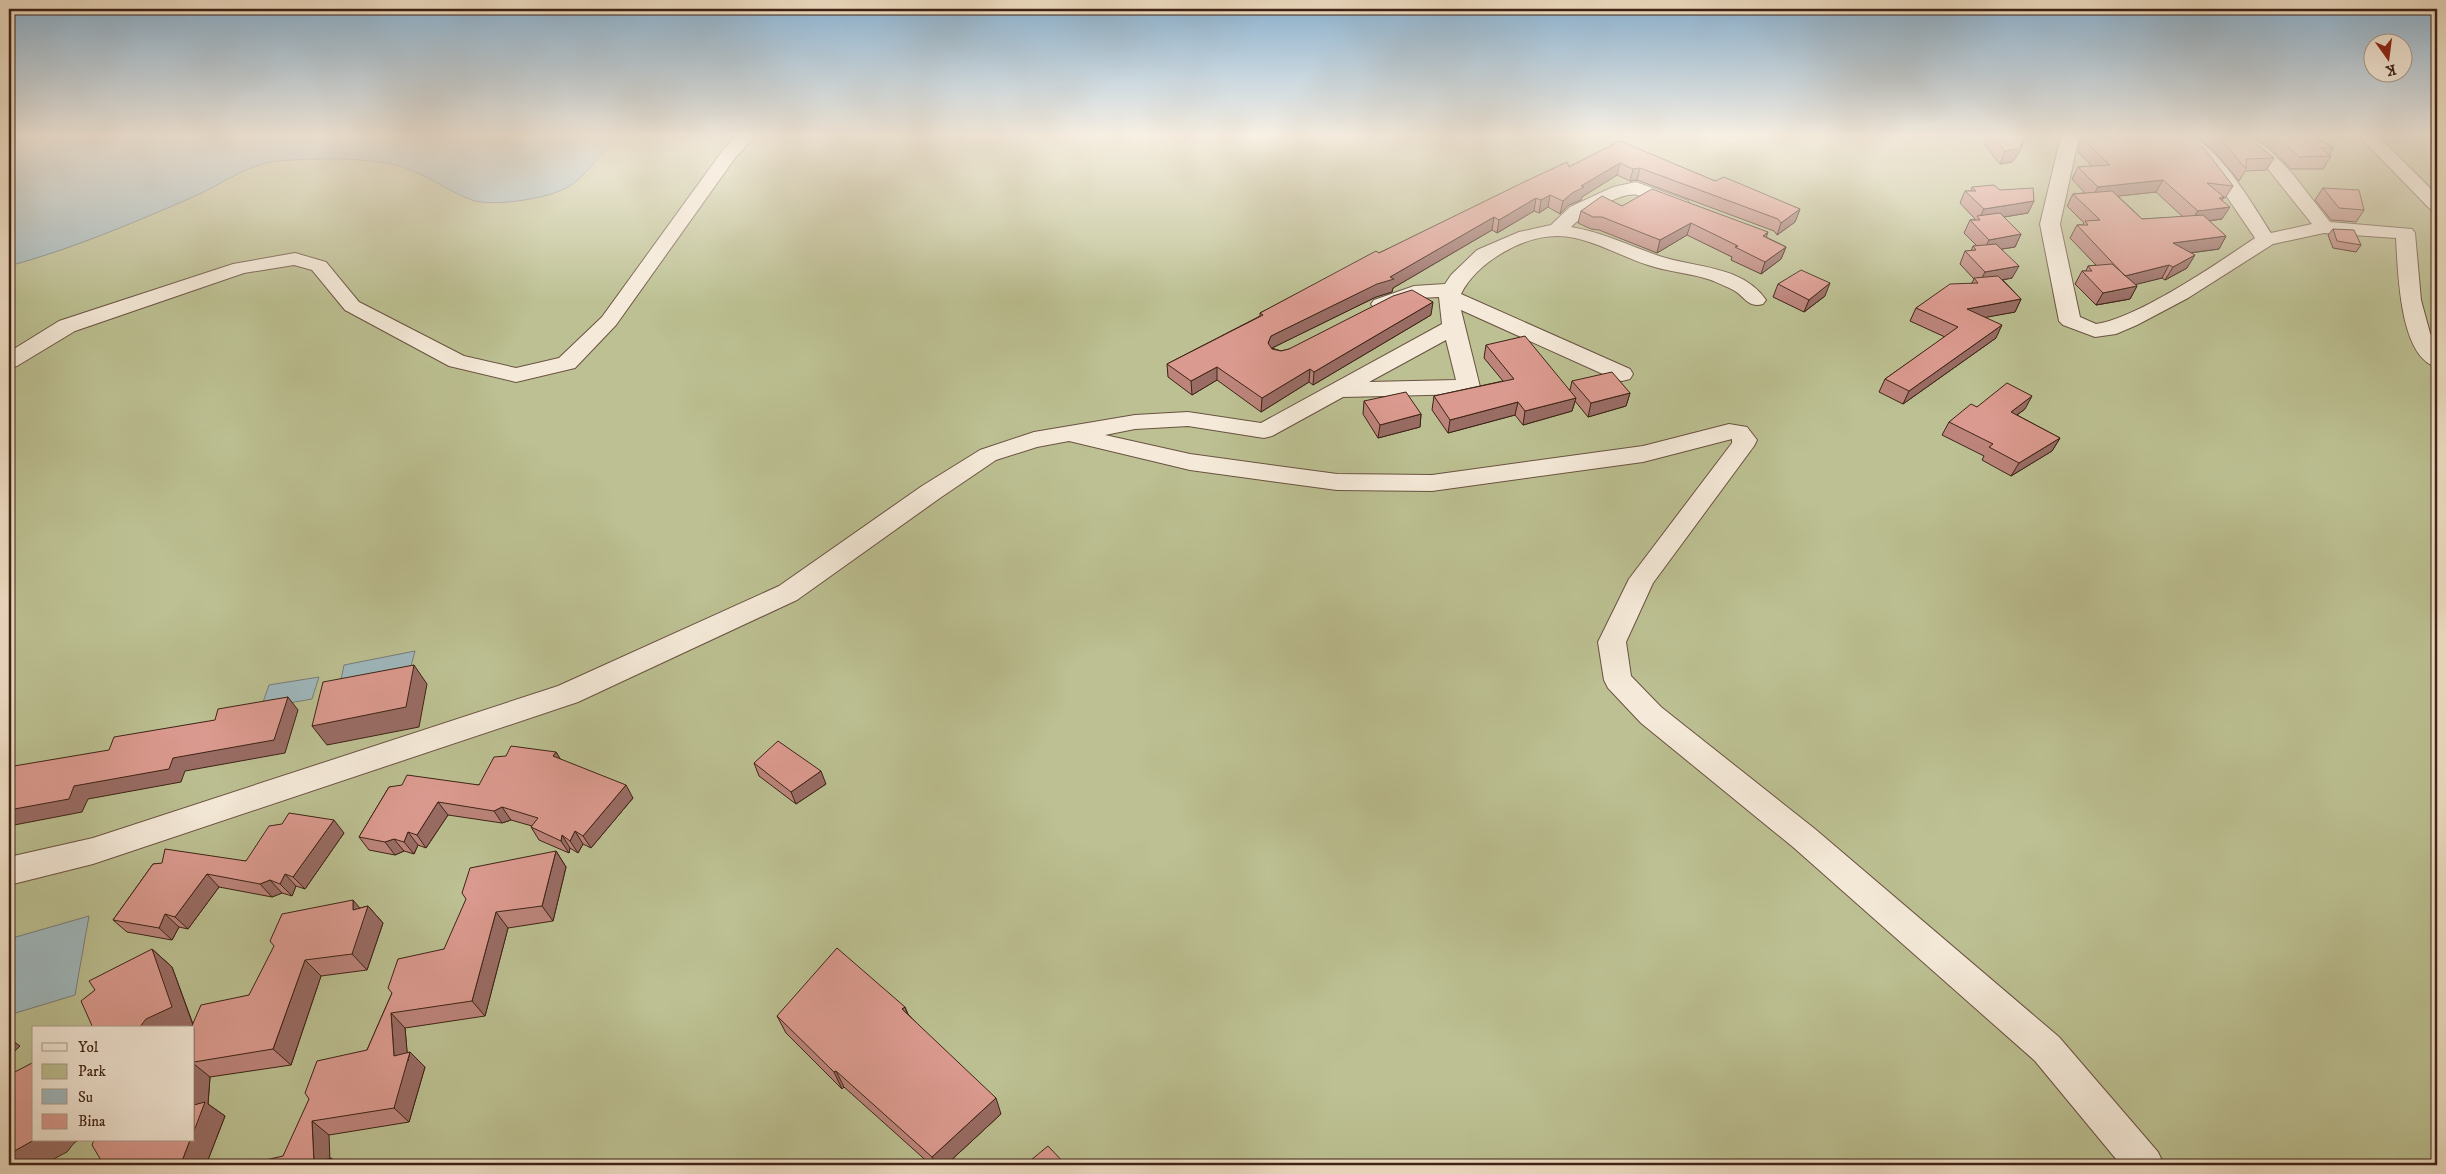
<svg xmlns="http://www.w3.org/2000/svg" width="2446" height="1174" viewBox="0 0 2446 1174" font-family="'IM FELL DW Pica',serif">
  <rect width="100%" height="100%" fill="#efdec4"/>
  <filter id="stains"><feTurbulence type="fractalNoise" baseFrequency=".004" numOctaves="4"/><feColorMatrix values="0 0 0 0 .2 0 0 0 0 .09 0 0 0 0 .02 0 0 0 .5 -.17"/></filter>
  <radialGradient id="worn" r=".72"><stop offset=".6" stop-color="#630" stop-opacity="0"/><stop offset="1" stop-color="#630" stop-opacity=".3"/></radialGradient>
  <path fill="#bcc092" stroke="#7d7254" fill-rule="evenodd" d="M9 136H2437V1165H9ZM34 1028H194V1140H34Z"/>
  <path fill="#9fb9bf" stroke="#787d7b" d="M9 136H618C599 153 588 177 564 189 544 199 493 207 472 200 445 190 424 172 396 165 360 157 316 158 279 161 248 163 221 185 193 197 133 223 72 249 9 266Z
    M415 651 411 666 341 680 344 665Z
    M319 677 312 699 261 708 269 685Z
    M89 916 75 995 9 1015V939Z"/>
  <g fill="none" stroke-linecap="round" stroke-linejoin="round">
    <defs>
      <path id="minor" d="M736 136H755L735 158 616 325 575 368 516 382 449 366 345 310 312 270 294 265 244 273 75 331 17 366 9 368V352L59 321 233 264 295 253 326 262 359 302 464 356 516 368 559 358 602 317 723 150Z
        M2061 136H2079L2060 224 2080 317 2096 324C2138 318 2218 263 2255 238L2210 172 2198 159 2167 136C2174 136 2184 135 2190 137 2220 147 2254 207 2271 233L2312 224 2268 169 2228 136H2250L2269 150 2292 173 2330 222 2412 229 2415 233 2421 300 2430 333 2437 346V367C2399 358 2398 269 2396 238L2324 233 2273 244 2188 298 2137 325 2116 334 2095 337 2063 325 2059 321 2040 224Z
        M2359 136H2378L2437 195V211L2430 209Z
        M1636 182 1688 201 1690 205 1688 209 1681 211C1666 207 1652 199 1637 195 1621 191 1582 216 1571 227 1602 232 1630 246 1659 256 1695 268 1742 265 1766 300L1763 304C1748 308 1746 298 1735 291 1728 287 1718 283 1711 280 1691 273 1668 272 1648 265 1619 256 1588 236 1557 236 1522 236 1476 263 1461 294L1630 369 1633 374 1630 379 1622 381 1614 379 1461 310 1480 387 1477 392 1469 394 1343 397 1272 436 1264 438 1188 426 1135 429 1105 435 1190 454 1337 474 1432 475 1643 446 1729 424 1747 427 1757 440 1754 446 1653 583 1626 642 1631 676 1661 707 1815 829 2059 1037 2158 1152 2164 1165H2121L2035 1061 1793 847 1641 723 1608 688 1604 680 1598 642 1629 579 1732 443V439L1643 462 1432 491 1337 490 1190 470 1069 441 1037 447 996 460 940 498 797 600 578 702 93 864 9 885V857L93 838 558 686 779 586 922 486 980 450 1034 432 1135 415 1188 412 1261 423 1442 324 1439 297 1417 298 1381 310 1374 308 1371 304 1374 300 1414 286 1445 284 1451 275 1477 250 1519 232 1551 225 1570 207 1613 187ZM1446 340 1456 380 1369 382Z"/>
    </defs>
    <use href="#minor" stroke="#6a5241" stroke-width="2"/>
    <use href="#minor" fill="#f5ead9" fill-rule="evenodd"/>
  </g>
  <path fill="#bc847b" stroke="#3e2315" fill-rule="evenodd" d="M1987 136H2022L2020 151 2012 162 2000 164 1984 144Z
    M2080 136H2187L2233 186 2225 198H2223L2222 200V219L2209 221 2226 236 2219 249 2190 253 2187 268 2165 280 2162 278 2135 284 2137 286 2130 299 2096 305 2075 284 2082 271H2086L2088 266 2096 265 2070 238 2077 225H2082L2084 223 2067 206 2073 194 2085 193 2072 179 2078 167 2092 166 2078 152ZM2156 192 2183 217 2142 219 2118 196Z
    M2191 136H2247L2274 158 2266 170 2245 171 2239 181 2214 151 2202 141Z
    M2253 136H2312L2334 148 2329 155 2331 156 2323 169H2291L2270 148Z
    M1620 141 1715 181 1800 209 1795 222 1777 235 1774 231 1637 180 1630 181 1617 175 1582 197 1581 200 1569 205 1560 214 1548 207 1539 213 1534 211 1497 233 1492 230 1393 288 1392 292 1376 297 1272 348 1281 351 1431 315 1313 385 1309 382 1261 412 1217 380 1192 395 1168 377 1167 364 1260 316V313L1379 253 1569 167Z
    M1972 187 2028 213 2004 217 2021 234 2015 247 2002 249 2012 278 2003 280 2021 299 2015 312 1985 317 1996 338 1903 404 1879 392 1885 379 1945 337 1910 321 1916 308 1972 283 1974 279 1960 264 1965 251H1971L1973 246H1977L1964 233 1970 220H1975V219L1960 203 1965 191H1971Z
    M2323 188 2364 210 2356 222 2331 220 2315 200Z
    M1622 206 1766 237 1786 247 1781 259 1761 274 1731 260 1732 257 1687 235 1657 253 1599 230 1591 229 1578 223 1581 211Z
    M2333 229 2361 245 2356 252 2333 248 2328 235Z
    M1778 284 1825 296 1804 312 1773 297Z
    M1486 345 1570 390 1572 381 1630 393 1626 406 1588 417 1575 401 1572 411 1523 425 1515 415 1448 433 1432 410 1434 396 1503 381 1484 358Z
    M1364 401 1421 414 1420 427 1378 438 1363 414Z
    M1977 407 2025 409 2017 415 2060 438 2052 451 2011 476 1982 460 1984 456 1942 435 1949 422Z
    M556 752 560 759 633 798 591 848 583 844 578 853 570 848 569 853 539 840 531 827 532 826 511 820 502 823 448 815 426 848 418 845 414 854 404 851 395 855 369 850 359 837 389 787 479 785Z
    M754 763 826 784 796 804 759 776Z
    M344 833 305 889 296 886 292 896 282 893 272 897 219 887 188 929 179 927 172 940 127 932 113 920 153 864 246 861Z
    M556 851 566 867 553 921 508 928 485 1016 405 1028 407 1053 410 1052 425 1067 409 1122 329 1135 283 1156 367 1050 392 993 444 949Z
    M368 906 383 923 367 970 321 976 291 1065 210 1077 208 1104 225 1116 206 1165H100L194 1140V1028L152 949 172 967 193 1024 249 995 360 908Z
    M905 1007 908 1014 1001 1114 946 1165H931L844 1087 842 1089 786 1033 777 1016Z"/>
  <path fill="#996c64" stroke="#3e2315" d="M2025 139 2020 151 2012 162 2000 164 2005 151Z
    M1620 163 1617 175 1582 197 1581 200 1569 205 1560 214 1563 201 1572 193 1581 186Z
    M1640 168 1637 180 1630 181 1633 169Z
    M2163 180 2156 192 2091 199 2098 187Z
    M1550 195 1548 207 1539 213 1541 200Z
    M2224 197 2217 209 2230 207 2222 219 2190 223 2198 211 2219 198Z
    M1536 198 1534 211 1497 233 1499 220Z
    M2034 201 2028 213 1980 221V220L1979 219 1984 209Z
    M1800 209 1795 222 1777 235 1781 223Z
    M1494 217 1492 230 1393 288 1392 292 1376 297 1270 349 1268 343 1271 336 1390 277Z
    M1691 223 1687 235 1657 253 1660 240Z
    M1768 232 1764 244 1763 236Z
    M2021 234 2015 247 1983 252 1989 240Z
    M2226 236 2219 249 2166 256 2173 243Z
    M1786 247 1781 259 1761 274 1765 262Z
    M2195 255 2187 268 2165 280 2173 267Z
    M2169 265 2162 278 2118 289 2125 276Z
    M2019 266 2012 278 1979 284 1985 272Z
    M1830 283 1825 296 1804 312 1809 300Z
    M2137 286 2130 299 2096 305 2103 293Z
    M2021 299 2015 312 1961 322 1967 309Z
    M1433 302 1431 315 1313 385 1314 372Z
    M2002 325 1996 338 1903 404 1909 391Z
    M1217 367V380L1192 395 1191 381Z
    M1310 369 1309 382 1261 412 1262 398Z
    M1630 393 1626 406 1588 417 1591 403Z
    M2032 396 2025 409 2003 425 2011 412Z
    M1576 398 1572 411 1523 425 1525 411Z
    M1518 402 1515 415 1448 433 1450 420Z
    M1421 414 1420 427 1378 438 1380 425Z
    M2060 438 2052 451 2011 476 2019 463Z
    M414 665 427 684 419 727 327 745 312 726Z
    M288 697 298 710 285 753 185 771 181 782 88 799 82 812 9 826V810L74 786 173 758Z
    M556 752 564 765 553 756Z
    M821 771 826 784 796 804 791 792Z
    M626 785 633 798 591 848 583 836Z
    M438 802 448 815 426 848 417 835Z
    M502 807 511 820 502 823 494 811Z
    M334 820 344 833 305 889 293 877Z
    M575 831 583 844 578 853 570 841Z
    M408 832 418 845 414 854 404 842Z
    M562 835 570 848 569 853 561 841Z
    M394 839 404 851 395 855 385 842Z
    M556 851 566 867 553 921 542 906Z
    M207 874 219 887 188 929 175 917Z
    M285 874 296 886 292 896 280 884Z
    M270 880 282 893 272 897 260 884Z
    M353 900 365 914 368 906 383 923 367 970 352 954 353 910Z
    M496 912 508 928 485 1016 472 1001Z
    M165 914 179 927 172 940 159 928Z
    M152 949 172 967 193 1025 186 1028H139Z
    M305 960 321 976 291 1065 273 1049Z
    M905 1007 911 1024 902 1009Z
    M391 1013 405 1028 408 1061 410 1052 425 1067 409 1122 394 1108V1056Z
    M9 1038 20 1046 9 1057Z
    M194 1064 210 1077 208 1104 225 1116 206 1165H188L182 1161 190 1140H194Z
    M836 1071 844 1087 842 1089 834 1072Z
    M996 1098 1001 1114 946 1165H936L932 1157Z
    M312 1121 329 1135 330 1162 331 1158 340 1165H317L314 1163Z
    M34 1140H79L74 1143 67 1152 42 1165H13L9 1163V1154Z"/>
  <path fill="#db9a8f" stroke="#3e2315" d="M1992 136H2022L2025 139 2018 149 2005 151Z
    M2084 136H2187L2204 148 2233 186 2207 183 2224 197 2219 198 2230 207 2198 211 2163 180 2098 187 2078 167 2110 165 2084 140Z
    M2217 136H2247L2274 158 2246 159V169L2221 139Z
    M2277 136H2312L2334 148H2321L2331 156 2299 157Z
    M1620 141 1715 181 1724 177 1800 209 1781 223 1778 219 1640 168 1633 169 1620 163 1581 186 1584 187 1572 193 1563 201 1550 195 1541 200 1536 198 1499 220 1494 217 1390 277 1394 279 1377 284 1271 336 1268 343 1272 349 1281 351 1289 349 1393 296 1412 290 1433 302 1314 372 1310 369 1262 398 1217 367 1191 381 1167 364 1263 315 1260 313 1376 251 1379 253 1524 182 1567 162 1569 167Z
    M1994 185 2000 190 2033 188 2034 201 1984 209 1965 191H1976L1972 187Z
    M2323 188 2359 190 2364 210 2339 208Z
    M1652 189 1768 232 1763 236 1786 247 1765 262 1735 247 1738 246 1691 223 1660 240 1602 217H1593L1581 211 1602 196 1622 206Z
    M2112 191 2142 219 2203 215 2226 236 2173 243 2195 255 2173 267 2169 265 2125 276 2077 225H2088L2085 221 2100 220 2073 194Z
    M2000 213 2021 234 1989 240 1970 220H1980L1977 216Z
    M2333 229 2354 230 2361 245 2337 241Z
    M1996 244 2019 266 1985 272 1965 251 1976 250 1973 246Z
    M2112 264 2137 286 2103 293 2082 271H2092L2088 266Z
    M1801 270 1830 283 1809 300 1778 284Z
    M1998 276 2021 299 1967 309 2002 325 1909 391 1885 379 1958 327 1916 308 1950 284 1978 283 1974 278Z
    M1525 336 1576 398 1525 411 1518 402 1450 420 1434 396 1514 379 1486 345Z
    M1612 372 1630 393 1591 403 1572 381Z
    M2007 383 2032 396 2011 412 2060 438 2019 463 1989 447 1993 444 1949 422 1971 404 1977 407Z
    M1406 392 1421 414 1380 425 1364 401Z
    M414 665 406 707 312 726 323 682Z
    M288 697 274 740 173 758 169 769 74 786 69 799 9 810V778L10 777 14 766 109 750 114 737 215 720 218 709Z
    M778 741 821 771 791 792 754 763Z
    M511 746 556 752 553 756 626 785 583 836 575 831 570 841 562 835 561 841 531 827 538 818 502 807 494 811 438 802 417 835 408 832 404 842 394 839 385 842 359 837 389 787 402 785 407 775 479 785 494 757 506 756Z
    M289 813 334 820 293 877 285 874 280 884 270 880 260 884 207 874 175 917 165 914 159 928 113 920 153 864 162 863 165 849 246 861 269 826 282 824Z
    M556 851 542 906 496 912 472 1001 391 1013 394 1056 410 1052 394 1108 312 1121 314 1163 331 1158 329 1165H244L283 1156 309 1099 305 1093 317 1061 367 1050 392 993 388 988 398 959 444 949 466 899 462 893 470 868Z
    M353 900V910L368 906 352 954 305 960 273 1049 194 1062V1028H191L201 1005 249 995 274 946 270 941 282 914Z
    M837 948 905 1007 902 1009 996 1098 932 1157 836 1071 834 1072 777 1016Z
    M152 949 172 1007 146 1019 139 1028H93L81 1001 95 990 89 981Z
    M34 1062V1140L9 1154V1075Z
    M205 1102 194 1131V1105Z
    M94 1140H190L182 1161 155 1165H100L102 1162 92 1145Z
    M1048 1146 1066 1165H1025Z"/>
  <linearGradient id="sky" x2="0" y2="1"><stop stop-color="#8bb6d8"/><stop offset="0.45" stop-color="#f8f0e4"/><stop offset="1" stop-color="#f8f0e4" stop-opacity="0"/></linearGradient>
  <rect width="2446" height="301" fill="url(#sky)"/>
  <rect width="2446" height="1174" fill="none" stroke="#efdec4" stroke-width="30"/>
  <rect x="10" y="10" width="2426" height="1154" fill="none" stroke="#3e2315" stroke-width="2.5"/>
  <rect x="15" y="15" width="2416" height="1144" fill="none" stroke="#3e2315"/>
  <rect x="32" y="1026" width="162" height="115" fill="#f5ead9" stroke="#ac9a8b"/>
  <rect x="42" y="1043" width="25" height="8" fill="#f5ead9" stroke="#ac9a8b"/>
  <text x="78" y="1052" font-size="15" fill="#3e2315">Yol</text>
  <rect x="42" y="1064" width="25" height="15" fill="#bcc092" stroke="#ac9a8b"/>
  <text x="78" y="1076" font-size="15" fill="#3e2315">Park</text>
  <rect x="42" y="1089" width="25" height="15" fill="#9fb9bf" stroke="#ac9a8b"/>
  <text x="78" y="1102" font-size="15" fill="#3e2315">Su</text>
  <rect x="42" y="1114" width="25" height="15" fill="#db9a8f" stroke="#ac9a8b"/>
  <text x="78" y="1126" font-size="15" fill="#3e2315">Bina</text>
  <g transform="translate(2388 58) rotate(166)"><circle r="24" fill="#f5ead9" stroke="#ac9a8b"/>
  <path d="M0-4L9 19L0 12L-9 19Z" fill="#8f2418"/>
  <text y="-8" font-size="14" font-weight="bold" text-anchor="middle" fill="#3e2315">K</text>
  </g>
  <rect width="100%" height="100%" filter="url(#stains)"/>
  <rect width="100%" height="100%" fill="url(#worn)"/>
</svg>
